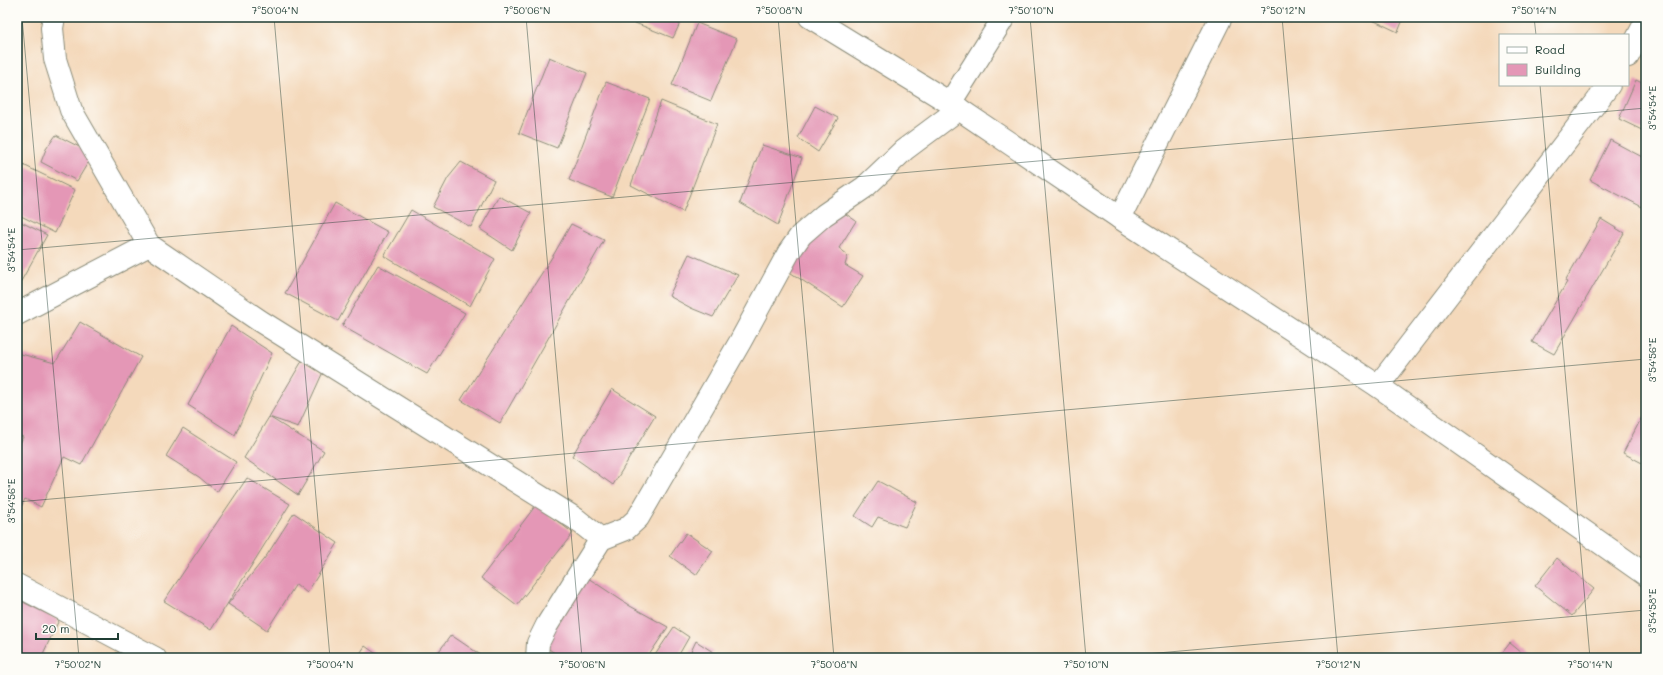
<svg xmlns="http://www.w3.org/2000/svg" width="1663" height="675" viewBox="0 0 1663 675" font-family="Mali,sans-serif">
  <rect width="100%" height="100%" fill="#fdfcf7"/>
  <filter id="ink" filterUnits="userSpaceOnUse"><feTurbulence type="fractalNoise" baseFrequency=".025" numOctaves="2"/><feDisplacementMap in="SourceGraphic" scale="8" xChannelSelector="R" yChannelSelector="G"/><feConvolveMatrix kernelMatrix="1 2 1 2 8 2 1 2 1" color-interpolation-filters="sRGB"/></filter>
  <filter id="wash" filterUnits="userSpaceOnUse"><feTurbulence type="fractalNoise" baseFrequency=".012" numOctaves="4" result="noise"/><feDisplacementMap in="SourceGraphic" scale="16" xChannelSelector="R" yChannelSelector="G"/><feGaussianBlur stdDeviation="0.9" result="paint"/><feColorMatrix in="noise" values="0 0 0 0 0 0 0 0 0 0 0 0 0 0 0 0 0 1.4 0 .05"/><feComposite in="paint" operator="in"/></filter>
  <g filter="url(#wash)">
    <rect width="100%" height="100%" fill="#f4d9bb"/>
    <g id="blocks">
      <path fill="#e497b6" d="M620 17H683L673 38Z
        M1366 17H1404L1398 32Z
        M697 23 737 39 711 101 672 85Z
        M549 57 587 73 557 148 519 133Z
        M1636 80 1646 85V132L1619 119Z
        M606 82 650 99 612 197 569 180Z
        M661 101 717 124 683 212 631 185Z
        M815 106 838 118 818 152 798 138Z
        M56 135 93 154 77 181 41 162 46 149Z
        M1610 140 1646 159V209L1590 180Z
        M762 145 802 158 778 225 740 203Z
        M17 162 75 190 55 233 17 214Z
        M461 162 494 180 471 227 433 207 448 178Z
        M499 196 531 213 512 250 480 229Z
        M335 203 388 232 338 321 285 293Z
        M836 207 856 221 839 248 848 255 845 265 863 276 843 307 788 271 824 215Z
        M411 210 495 259 470 306 384 256Z
        M1601 219 1624 233 1554 354 1532 342 1567 282 1565 281Z
        M17 220 47 235 20 283 17 281Z
        M571 224 604 240 500 423 461 400 554 254Z
        M689 254 738 275 713 317 691 308 669 296Z
        M378 265 465 313 427 374 342 326Z
        M80 322 141 357 81 465 64 457 41 507 25 499 19 511 17 510V450L23 437 17 434V353L55 363Z
        M231 326 272 353 235 435 188 405Z
        M302 361 323 372 298 427 269 417Z
        M612 389 655 416 613 485 572 456Z
        M269 417 324 451 298 495 244 458Z
        M1642 417 1646 419V460L1644 464 1623 453Z
        M183 428 236 462 217 492 199 477 166 456Z
        M247 478 290 504 211 630 164 601Z
        M878 481 917 502 905 527 878 517 872 527 855 516Z
        M536 505 573 533 517 605 481 578Z
        M294 513 338 543 307 593 296 584 267 630 228 604 267 555Z
        M686 533 713 551 696 575 670 556Z
        M1557 558 1594 589 1572 616 1535 586Z
        M585 576 630 606 668 627 647 658H562L543 645Z
        M17 599 59 620 41 658H17Z
        M674 627 689 637 677 658H653Z
        M451 635 485 658H434Z
        M696 641 713 652 709 658H688Z
        M1510 643 1528 658H1498Z
        M365 646 382 658H357Z
        M117 652 129 658H114Z"/>
    </g>
  </g>
  <g filter="url(#ink)">
    <use href="#blocks" fill-opacity="0" stroke="#8a8b78" stroke-width="1"/>
    <g fill="none" stroke-linecap="round" stroke-linejoin="round">
      <defs>
        <path id="minor" d="M54 17 52 28 55 59 71 110 149 245
          M1628 56 1646 21
          M950 103 1004 17
          M1120 218 1221 17
          M17 314 149 245 260 321 576 519 601 539
          M1378 386 1598 100 1609 85
          M17 585 155 658
          M537 658 538 643 547 625 601 539 626 529 638 518 740 342 789 252 801 235 824 215 865 187 904 150 959 109"/>
        <path id="major" d="M810 17 950 103 1120 218 1378 386 1646 575"/>
      </defs>
      <use href="#minor" stroke="#8a8b78" stroke-width="24"/>
      <use href="#major" stroke="#8a8b78" stroke-width="24"/>
      <use href="#minor" stroke="#fff" stroke-width="22"/>
      <use href="#major" stroke="#fff" stroke-width="22"/>
    </g>
  </g>
  <path fill="none" stroke="#1f3d34" stroke-width="1" stroke-opacity="0.45" d="M22 17 79 658M274 17 330 658M526 17 582 658M778 17 834 658M1030 17 1086 658M1282 17 1338 658M1534 17 1536 35M1540 85 1590 658M17 250 1646 108M17 502 1646 359M1101 658 1646 610"/>
  <rect width="1663" height="675" fill="none" stroke="#fdfcf7" stroke-width="44"/>
  <rect x="1499" y="34" width="130" height="52" fill="#fdfcf7" stroke="#a4b0a9"/>
  <rect x="1507" y="47" width="20" height="6" fill="#ffffff" stroke="#a4b0a9"/>
  <text x="1535" y="54" font-size="12" fill="#1f3d34">Road</text>
  <rect x="1507" y="64" width="20" height="12" fill="#e497b6" stroke="#a4b0a9"/>
  <text x="1535" y="74" font-size="12" fill="#1f3d34">Building</text>
  <path d="M36 633v6h82v-6" fill="none" stroke="#1f3d34" stroke-width="2"/>
  <text x="42" y="633" font-size="12" fill="#1f3d34" stroke="#fdfcf7" stroke-width="3" paint-order="stroke">20 m</text>
  <rect x="22" y="22" width="1619" height="631" fill="none" stroke="#1f3d34" stroke-width="1.5"/>
  <g font-size="10" text-anchor="middle" fill="#1f3d34">
    <text x="275" y="14">7°50'04"N</text>
    <text x="527" y="14">7°50'06"N</text>
    <text x="779" y="14">7°50'08"N</text>
    <text x="1031" y="14">7°50'10"N</text>
    <text x="1283" y="14">7°50'12"N</text>
    <text x="1534" y="14">7°50'14"N</text>
    <text transform="translate(1652 108) rotate(-90)" y="4">3°54'54"E</text>
    <text transform="translate(11 250) rotate(-90)" y="4">3°54'54"E</text>
    <text transform="translate(1652 360) rotate(-90)" y="4">3°54'56"E</text>
    <text transform="translate(11 501) rotate(-90)" y="4">3°54'56"E</text>
    <text transform="translate(1652 611) rotate(-90)" y="4">3°54'58"E</text>
    <text x="78" y="668">7°50'02"N</text>
    <text x="330" y="668">7°50'04"N</text>
    <text x="582" y="668">7°50'06"N</text>
    <text x="834" y="668">7°50'08"N</text>
    <text x="1086" y="668">7°50'10"N</text>
    <text x="1338" y="668">7°50'12"N</text>
    <text x="1590" y="668">7°50'14"N</text>
  </g>
</svg>
